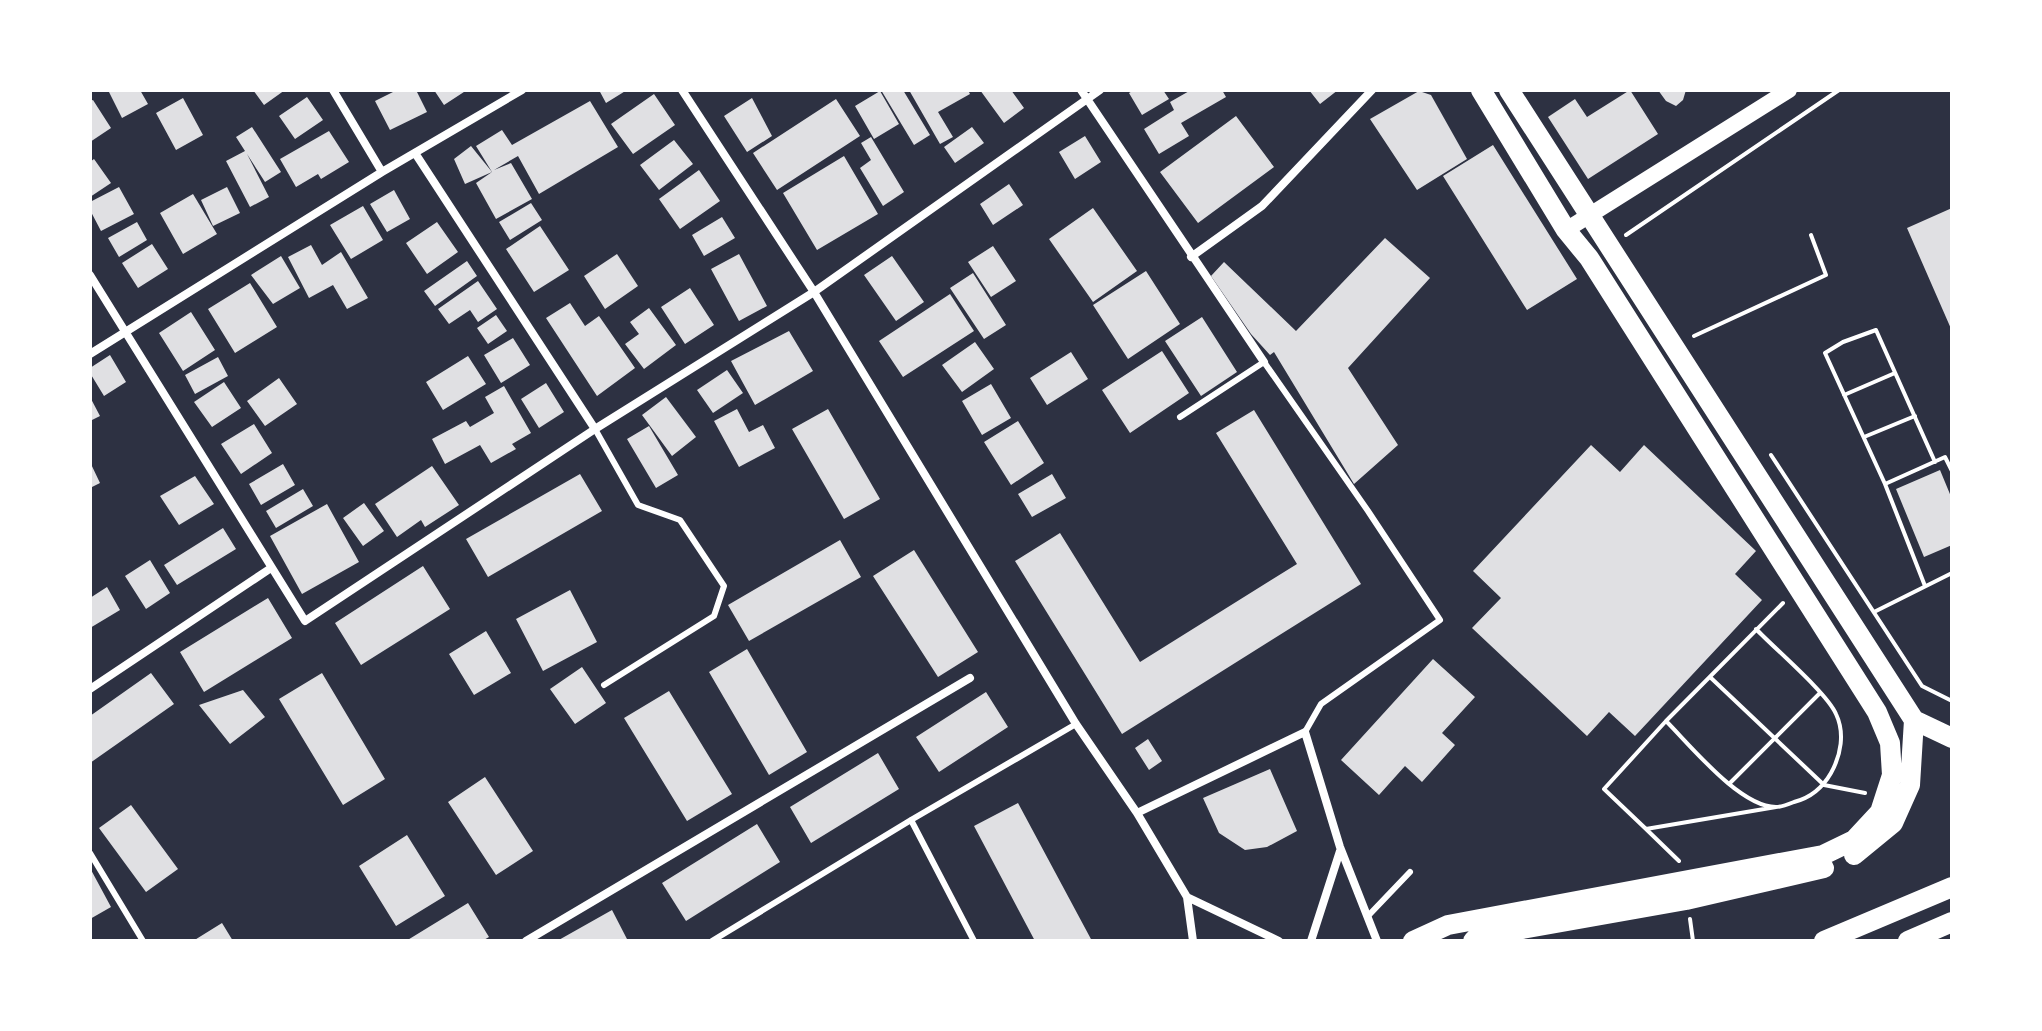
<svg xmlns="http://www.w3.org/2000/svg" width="2042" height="1031" viewBox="0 0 2042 1031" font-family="'Times New Roman',serif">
  <rect width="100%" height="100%" fill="#2d3142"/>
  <path fill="#e0e0e3" d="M108 90H140L148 104 122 118Z
    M253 90H285L264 105Z
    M397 90H416L427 112 390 130 375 101Z
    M434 90H467L444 105Z
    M599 90H627L606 103Z
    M881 90H903L930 135 914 145Z
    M909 90H968L970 94 938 112 953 137 940 144Z
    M980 90H1011L1024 108 1004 123Z
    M1134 90H1163L1169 99 1142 115 1129 93Z
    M1191 90H1222L1226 97 1181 123 1189 136 1159 154 1144 129 1174 110 1170 102Z
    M1309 90H1338L1320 104Z
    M1630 90 1658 134 1588 179 1548 117 1575 99 1587 117Z
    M1658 90H1686L1683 100 1676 106 1666 101Z
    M880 91 899 124 874 139 855 106Z
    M1419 91 1431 95 1467 159 1417 190 1370 119Z
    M654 94 675 125 633 154 611 124Z
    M307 97 323 120 295 139 279 116Z
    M183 98 203 135 176 150 156 113Z
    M752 98 772 136 747 152 724 116Z
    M836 99 860 136 777 190 753 153Z
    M93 100 111 128 90 142V101Z
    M590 101 618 147 539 194 518 156 494 170 511 163 532 199 496 219 476 183 492 172 465 184 454 159 471 146 492 172 476 146 502 130 512 145Z
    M1236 116 1274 167 1198 223 1160 172Z
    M252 127 281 172 265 182 247 154 269 197 250 207 226 161 245 151 236 137Z
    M972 127 984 143 955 163 944 147Z
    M329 131 349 162 321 179 318 174 296 187 280 159Z
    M1085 136 1101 162 1075 179 1059 152Z
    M871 137 904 192 883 206 860 168 871 160 861 143Z
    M674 140 693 164 659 190 640 165Z
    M1493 145 1577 279 1527 310 1443 176Z
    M844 156 878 214 817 250 783 193Z
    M94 159 111 183 90 197V162Z
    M699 170 720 201 680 229 659 199Z
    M1009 184 1023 205 993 225 980 204Z
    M119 187 134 214 101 231 90 210V202Z
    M227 187 240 213 213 226 201 200Z
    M394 190 410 219 387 232 370 204Z
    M193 194 217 234 183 254 160 213Z
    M531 203 542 220 510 240 499 222Z
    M363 206 383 240 351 259 330 225Z
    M1093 208 1137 271 1093 302 1049 239Z
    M1952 208V331L1907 228Z
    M722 217 735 238 704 256 692 235Z
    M137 222 147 240 119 257 108 238Z
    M437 222 458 252 427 274 406 243Z
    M540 226 569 270 534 292 506 249Z
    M1385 238 1430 278 1348 368 1398 445 1354 484 1274 352 1270 355 1251 334 1211 276 1224 262 1296 331Z
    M152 244 168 269 138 288 122 263Z
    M311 245 322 265 341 252 368 298 347 309 333 285 309 298 288 257Z
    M993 246 1016 281 991 297 968 262Z
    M617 254 638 286 605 309 584 276Z
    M739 254 767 306 739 321 711 269Z
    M281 256 300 288 273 304 251 275Z
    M892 256 924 302 896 321 864 275Z
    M467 261 477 276 435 306 424 291Z
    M1146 271 1180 324 1128 359 1093 305Z
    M973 273 1006 325 984 339 950 288Z
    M478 281 497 309 478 322 470 310 449 324 438 309Z
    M250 283 277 327 235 353 208 309Z
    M690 288 714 325 685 344 661 307Z
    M950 294 974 331 903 377 879 341Z
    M570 303 585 326 599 316 635 368 597 396 546 318Z
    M649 308 676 345 644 369 625 344 639 334 630 322Z
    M191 312 215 350 183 371 159 333Z
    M496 315 507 331 488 344 477 328Z
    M1202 317 1237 372 1201 396 1165 341Z
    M789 331 813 371 755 405 731 361Z
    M513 338 530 365 501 383 484 355Z
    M975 342 994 369 962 392 942 365Z
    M1162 351 1189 393 1130 433 1102 390Z
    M1071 352 1088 379 1047 405 1030 378Z
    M110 355 126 382 104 396 90 373V368Z
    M468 356 486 384 443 410 426 382Z
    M218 357 228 376 195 394 185 375Z
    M727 370 743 393 713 413 697 390Z
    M279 378 297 404 265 426 247 401Z
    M224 382 241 408 212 427 194 402Z
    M546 383 564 412 539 428 521 399Z
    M991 384 1011 418 982 435 962 401Z
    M504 386 531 433 512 444 516 449 491 463 480 445 445 464 432 439 466 421 470 427 494 413 485 397Z
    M90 397 100 416 90 421Z
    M666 397 696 437 672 456 642 415Z
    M737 409 749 432 763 425 775 448 739 467 714 421Z
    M828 409 880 499 844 519 792 429Z
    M1254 410 1361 584 1122 734 1015 561 1060 533 1140 662 1297 564 1216 433Z
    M1018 421 1044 463 1011 485 984 442Z
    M254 424 272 453 241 474 221 444Z
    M649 426 678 475 656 488 627 439Z
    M1591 445 1620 472 1644 445 1756 551 1735 574 1762 600 1635 736 1609 712 1587 736 1472 628 1501 598 1473 571Z
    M90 462 100 483 90 488Z
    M283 464 295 485 261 505 249 484Z
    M432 466 459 505 425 527 421 520 397 537 375 504Z
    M1940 470 1952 499V545L1924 557 1896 489Z
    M580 474 602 511 488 577 466 539Z
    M1052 474 1066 498 1032 517 1018 494Z
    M195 476 214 504 179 525 160 496Z
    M303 489 313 506 276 528 266 511Z
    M364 503 384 531 363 546 343 518Z
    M327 504 359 562 302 594 270 536Z
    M223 528 236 549 177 585 164 565Z
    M840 540 861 577 749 641 728 605Z
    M914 550 978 652 938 677 873 576Z
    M150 560 170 593 146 609 125 576Z
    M423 566 450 609 361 665 335 623Z
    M107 587 120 610 90 628V598Z
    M570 590 597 642 543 671 516 619Z
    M268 598 292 638 204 692 180 652Z
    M486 631 511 673 474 695 449 654Z
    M747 649 807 752 769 775 709 672Z
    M1433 659 1475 697 1442 733 1455 745 1422 782 1405 766 1379 795 1341 760Z
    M582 667 606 703 575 724 550 689Z
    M151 673 174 704 90 763V716Z
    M322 673 385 779 343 805 279 699Z
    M243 690 265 717 230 744 199 705Z
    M669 691 732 794 687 821 624 718Z
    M986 692 1008 727 939 772 916 737Z
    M1148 739 1162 761 1149 770 1135 748Z
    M878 753 899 789 811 843 790 807Z
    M1270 769 1297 831 1267 847 1245 850 1219 833 1203 798Z
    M485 777 533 851 496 875 448 802Z
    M1018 803 1092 941H1035L974 826Z
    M131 805 178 869 146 892 99 828Z
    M757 824 780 862 686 921 662 883Z
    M407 835 445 896 396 926 359 866Z
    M90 868 111 907 90 919Z
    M468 903 489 937 482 941H406Z
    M612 910 628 941H557Z
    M222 923 233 941H193Z"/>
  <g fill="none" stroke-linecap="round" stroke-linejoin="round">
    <path stroke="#fff" stroke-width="4" d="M1626 235 1839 90
      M1694 336 1826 275 1811 235
      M1844 395 1895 373
      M1864 437 1915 416
      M1771 455 1922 686 1952 701
      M1885 484 1825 353 1843 342 1876 330 1935 462
      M1925 586 1885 484 1945 457 1952 471
      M1874 612 1952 573
      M1710 677 1824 785 1865 793
      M1666 721C1691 746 1740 807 1776 807 1781 807 1789 804 1794 802 1810 798 1823 787 1831 773 1841 755 1845 733 1836 714 1827 693 1774 648 1756 629
      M1729 784 1820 693
      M1776 807 1646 829 1604 789 1666 721 1783 603
      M1646 829 1679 861
      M1690 919 1693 941"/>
    <path stroke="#fff" stroke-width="6" d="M1180 417 1264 362 1368 511 1440 620 1321 704 1305 732
      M595 429 638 505 680 520 724 586 714 616 604 685
      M911 820 974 941
      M90 853 143 941
      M1368 916 1410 872
      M712 941 911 820 1076 724"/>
    <path stroke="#fff" stroke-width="8" d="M333 90 382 172
      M682 90 814 292 1076 724 1137 813 1187 897 1193 941
      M1081 90 1264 362
      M415 153 595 429
      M1191 257 1262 206 1372 90
      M90 275 305 621 595 429 814 292 1100 90
      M90 354 382 172 522 90
      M90 689 271 568
      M1137 813 1305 732 1340 847 1377 941
      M1187 897 1279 941
      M526 941 970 678
      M1311 941 1340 851"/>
    <path stroke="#fff" stroke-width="16" d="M1566 230 1789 90"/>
    <path stroke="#fff" stroke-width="20" d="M1509 90 1914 720 1910 785 1893 823 1854 855
      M1914 720 1952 738
      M1413 941 1448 925 1823 855 1854 840 1880 812 1892 775 1890 743 1877 712 1589 258 1566 230 1481 90
      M1473 941 1477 937 1686 900 1824 868
      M1824 941 1952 887
      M1908 941 1952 922"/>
  </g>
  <rect width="2042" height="1031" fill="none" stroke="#ffffff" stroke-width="184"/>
</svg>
